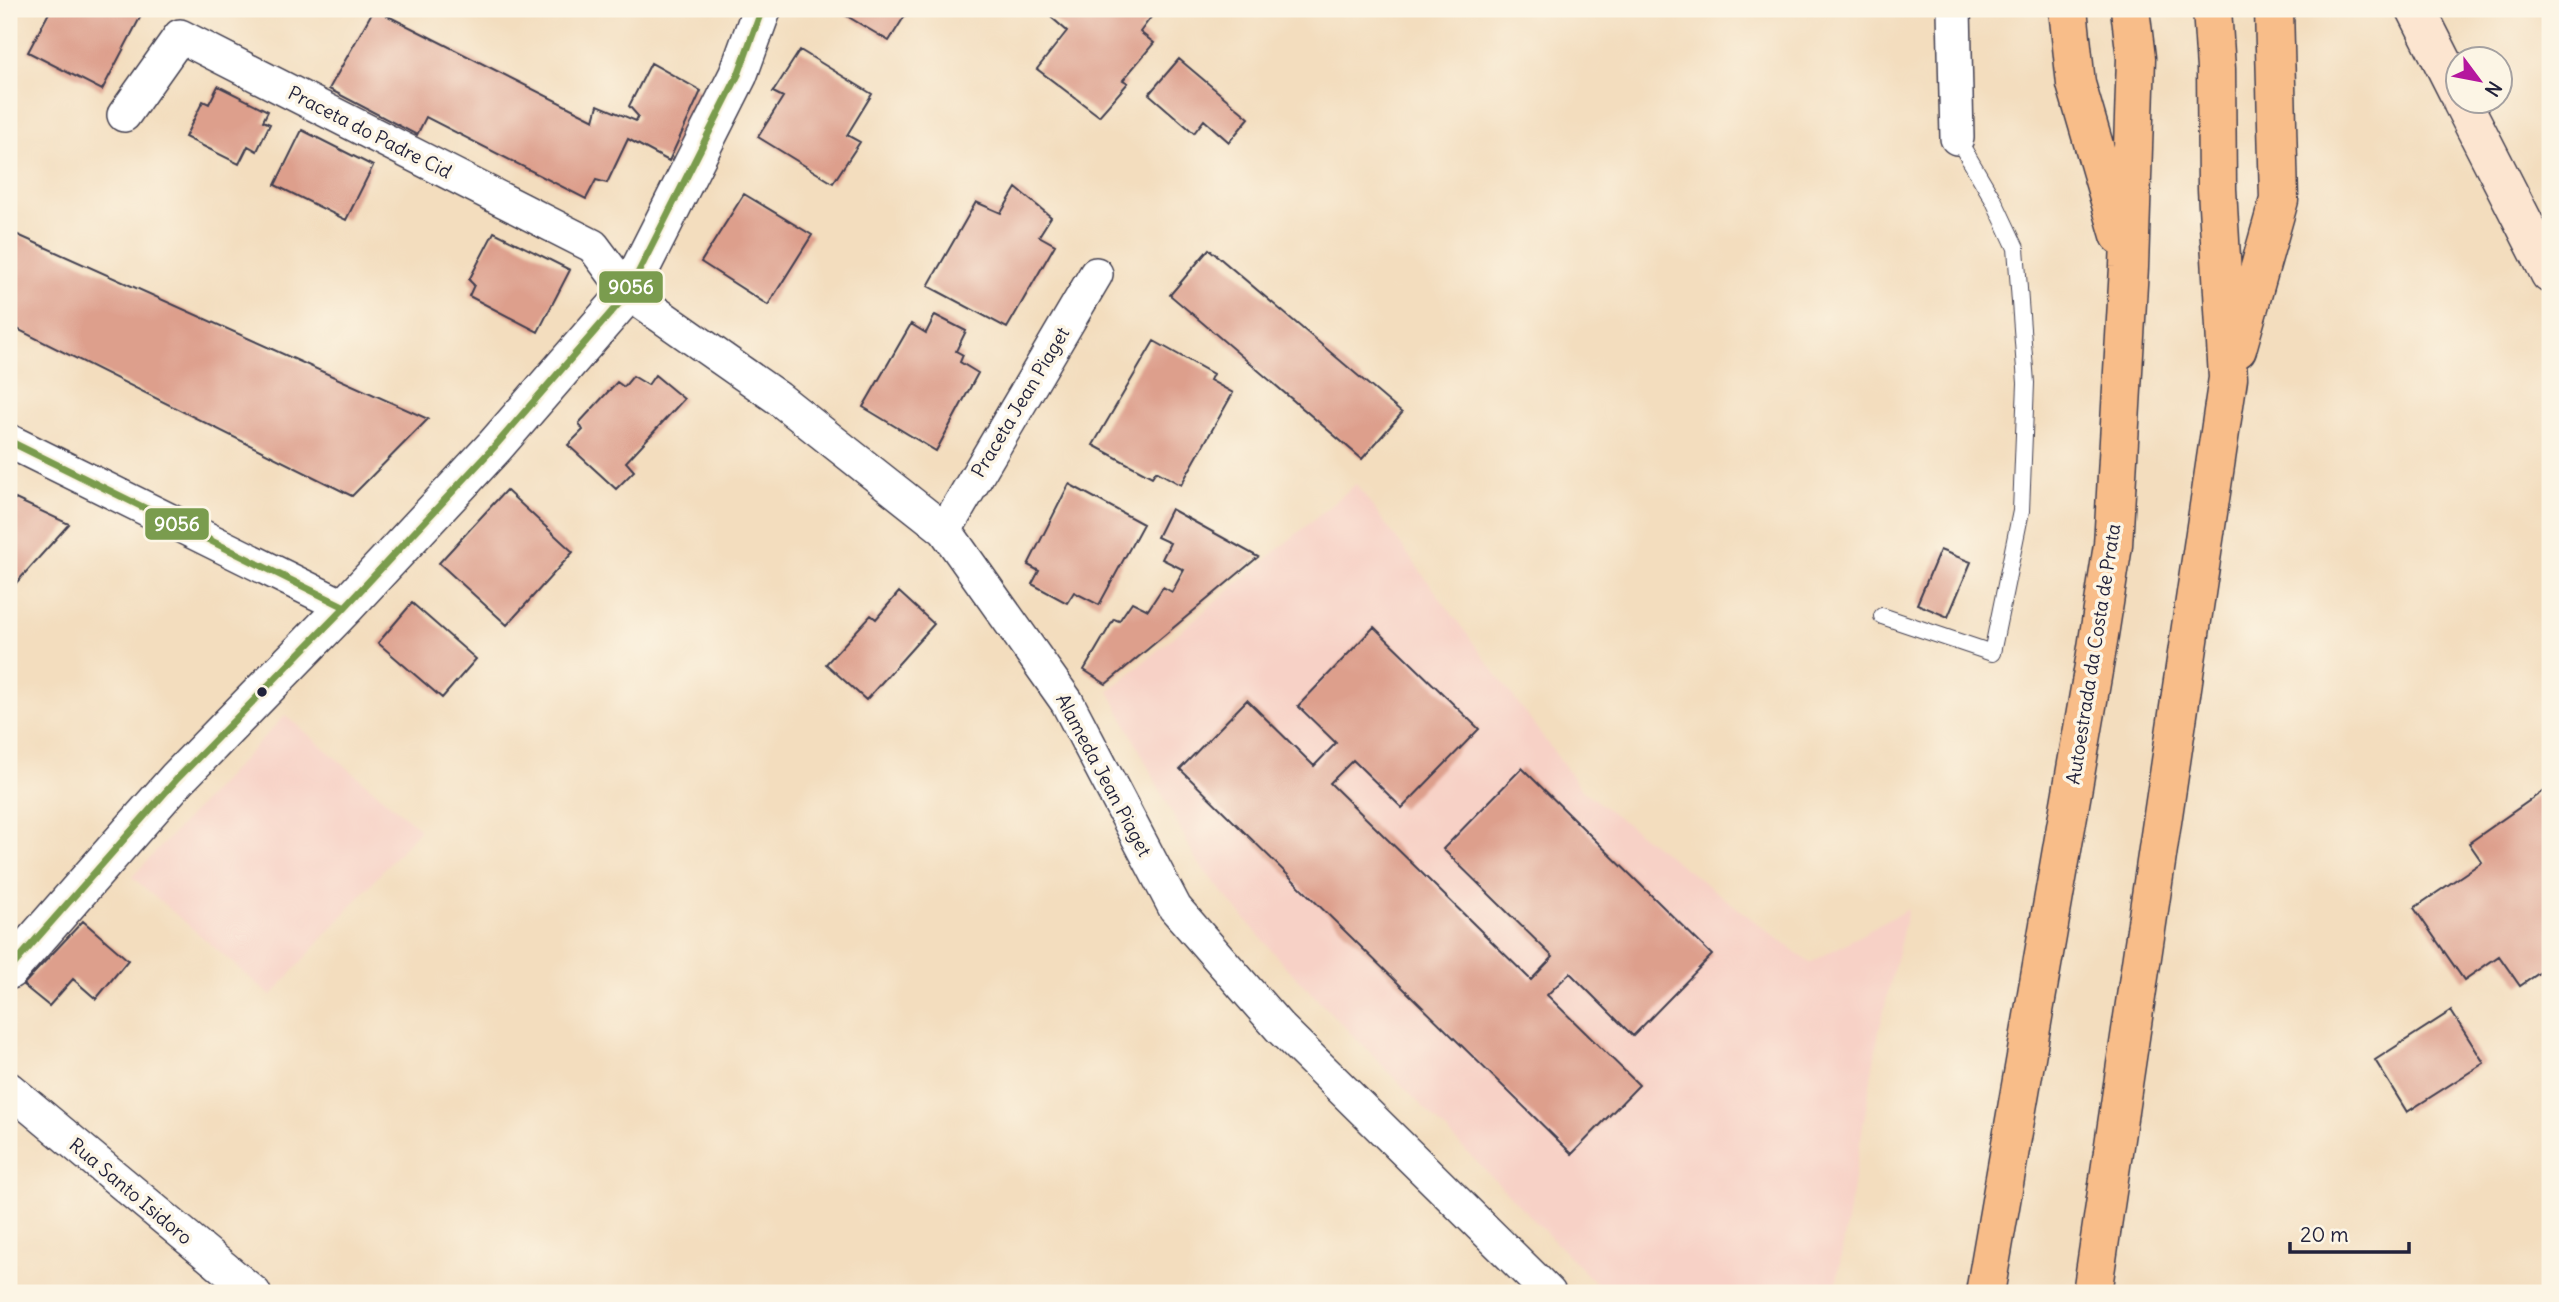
<svg xmlns="http://www.w3.org/2000/svg" width="2559" height="1302" viewBox="0 0 2559 1302" font-family="Delius,sans-serif">
  <rect width="100%" height="100%" fill="#fcf5e5"/>
  <filter id="ink" filterUnits="userSpaceOnUse"><feTurbulence type="fractalNoise" baseFrequency=".0143" numOctaves="2"/><feDisplacementMap in="SourceGraphic" scale="14" xChannelSelector="R" yChannelSelector="G"/><feConvolveMatrix kernelMatrix="1 2 1 2 8 2 1 2 1" color-interpolation-filters="sRGB"/></filter>
  <filter id="wash" filterUnits="userSpaceOnUse"><feTurbulence type="fractalNoise" baseFrequency=".00686" numOctaves="4" result="noise"/><feDisplacementMap in="SourceGraphic" scale="28" xChannelSelector="R" yChannelSelector="G"/><feGaussianBlur stdDeviation="1.57" result="paint"/><feColorMatrix in="noise" values="0 0 0 0 0 0 0 0 0 0 0 0 0 0 0 0 0 1.4 0 .05"/><feComposite in="paint" operator="in"/></filter>
  <g filter="url(#wash)">
    <rect width="100%" height="100%" fill="#f3ddbe"/>
    <path fill="#f7d1c6" d="M1356 484 1582 790 1810 963 1908 909 1879 1031 1835 1293H1605L1283 964 1197 862 1109 691Z
      M285 715 420 829 271 996 132 877Z"/>
    <g id="blocks">
      <path fill="#dd9f8c" d="M51 9H136L143 12 102 90 28 52Z
        M374 9 594 120 598 105 636 121 638 116 629 106 651 63 701 91 669 161 628 139 607 183 596 180 586 199 426 117 417 135 329 89Z
        M835 9H909L889 41Z
        M1057 9H1157L1140 32 1154 43 1123 80 1128 83 1099 116 1037 69 1067 31 1051 17Z
        M800 50 872 94 847 135 860 142 833 183 758 137 783 97 773 92Z
        M1179 59 1249 118 1229 142 1204 120 1194 133 1149 94Z
        M218 86 268 111 263 121 270 124 257 151 248 146 239 164 185 137 203 101 209 104Z
        M302 130 373 166 346 220 275 185Z
        M1016 188 1051 217 1039 236 1055 245 1007 328 928 286 976 202 1001 213Z
        M744 194 812 235 768 305 701 262Z
        M9 231 428 419 352 496 9 325Z
        M494 232 570 270 538 332 469 296 474 285 469 280Z
        M1209 249 1402 413 1362 459 1170 295Z
        M935 315 966 331 956 351 963 355 960 362 978 373 936 451 863 407 911 324 926 333Z
        M1154 341 1213 374 1210 380 1233 393 1181 485 1156 471 1152 477 1093 445Z
        M655 375 684 399 626 462 634 471 616 489 568 445 583 430 579 423 617 382 624 387 633 376 648 385Z
        M1069 484 1143 524 1099 605 1074 592 1067 603 1032 584 1039 571 1028 565Z
        M506 490 573 552 507 625 439 563Z
        M9 496 69 524 9 591Z
        M1171 509 1258 557 1106 684 1084 670 1114 619 1119 621 1132 602 1148 610 1163 587 1172 592 1184 570 1162 559 1170 543 1157 537Z
        M1940 550 1971 562 1948 617 1917 604Z
        M899 592 934 624 866 700 826 664 871 615 876 619Z
        M412 603 476 659 442 698 378 643Z
        M1374 627 1479 729 1402 808 1353 760 1330 783 1531 980 1553 957 1443 849 1522 768 1712 955 1633 1036 1570 973 1547 995 1639 1085 1572 1154 1180 769 1247 700 1314 766 1336 743 1298 706Z
        M2546 789 2550 795V976L2545 969 2520 986 2499 956 2464 980 2414 908 2482 862 2469 843Z
        M83 921 128 960 96 999 73 979 49 1006 23 985Z
        M2451 1011 2484 1063 2407 1112 2375 1060Z"/>
    </g>
  </g>
  <g filter="url(#ink)">
    <use href="#blocks" fill-opacity="0" stroke="#413e4f" stroke-width="2"/>
    <g fill="none" stroke-linecap="round" stroke-linejoin="round">
      <defs>
        <path id="service" d="M1882 616 1992 653 2021 511 2026 383 2016 248 1994 201 1957 138"/>
        <path id="minor" d="M1954 9 1957 138
          M124 115 180 36 593 246 628 293 778 398 945 530 1067 702 1175 908 1279 1027 1549 1293
          M9 441 345 607
          M945 530 1096 274
          M9 1089 254 1293"/>
        <path id="tertiary" d="M9 970 177 779 345 607 495 446 628 293 738 75 762 9"/>
        <path id="secondary" d="M2416 9 2458 92
          M2462 102 2550 274"/>
        <path id="motorway" d="M2068 9 2076 84 2120 235
          M2237 349 2279 200 2274 9
          M1985 1293 2096 654 2113 545 2129 267 2136 58 2130 9
          M2092 1293 2228 378 2217 189 2216 69 2212 9"/>
      </defs>
      <use href="#service" stroke="#413e4f" stroke-width="18"/>
      <use href="#minor" stroke="#413e4f" stroke-width="36"/>
      <use href="#tertiary" stroke="#413e4f" stroke-width="41"/>
      <use href="#secondary" stroke="#413e4f" stroke-width="41"/>
      <use href="#motorway" stroke="#413e4f" stroke-width="41"/>
      <use href="#service" stroke="#fff" stroke-width="16"/>
      <use href="#minor" stroke="#fff" stroke-width="33"/>
      <use href="#tertiary" stroke="#fff" stroke-width="38"/>
      <use href="#secondary" stroke="#fce5d0" stroke-width="38"/>
      <use href="#motorway" stroke="#f8bd89" stroke-width="38"/>
      <defs>
        <path id="bus-1" d="M9 441 345 607
          M9 970 177 779 345 607 495 446 628 293 738 75 762 9"/>
      </defs>
      <use href="#bus-1" stroke="#fcf5e5" stroke-width="12"/>
      <use href="#bus-1" stroke="#7a9c4e" stroke-width="7"/>
    </g>
  </g>
  <circle fill="#22223b" stroke="#fcf5e5" stroke-width="2.5" cx="262" cy="692" r="6"/>
  <g text-anchor="middle" stroke-width="7" stroke-linejoin="round" paint-order="stroke">
    <g font-size="19" fill="#22223b" stroke="#fcf5e5">
      <text transform="translate(370 132) rotate(27)" y="7">Praceta do Padre Cid</text>
      <text transform="translate(1020 402) rotate(-59)" y="7">Praceta Jean Piaget</text>
      <text transform="translate(2093 654) rotate(-81)" y="7">Autoestrada da Costa de Prata</text>
      <text transform="translate(1104 775) rotate(62)" y="7">Alameda Jean Piaget</text>
      <text transform="translate(131 1191) rotate(40)" y="7">Rua Santo Isidoro</text>
    </g>
  </g>
  <g stroke="#fcf5e5" stroke-width="2.5">
    <rect x="598" y="270" width="66" height="34" rx="7" fill="#7a9c4e"/>
    <rect x="144" y="507" width="66" height="34" rx="7" fill="#7a9c4e"/>
  </g>
  <g font-size="19" text-anchor="middle" font-weight="bold" fill="#fff">
    <text x="631" y="294">9056</text>
    <text x="177" y="531">9056</text>
  </g>
  <rect width="2559" height="1302" fill="none" stroke="#fcf5e5" stroke-width="35"/>
  <g transform="translate(2479 80) rotate(122)"><circle r="33" fill="#fcf5e5" stroke="#a5a1a1" stroke-width="2"/>
  <path d="M0-5L12 26L0 18L-12 26Z" fill="#b5179e"/>
  <text y="-10" font-size="19" font-weight="bold" text-anchor="middle" fill="#22223b">N</text>
  </g>
  <path d="M2290 1242v10h119v-10" fill="none" stroke="#22223b" stroke-width="3.5"/>
  <text x="2300" y="1242" font-size="21" fill="#22223b" stroke="#fcf5e5" stroke-width="5" paint-order="stroke">20 m</text>
</svg>
